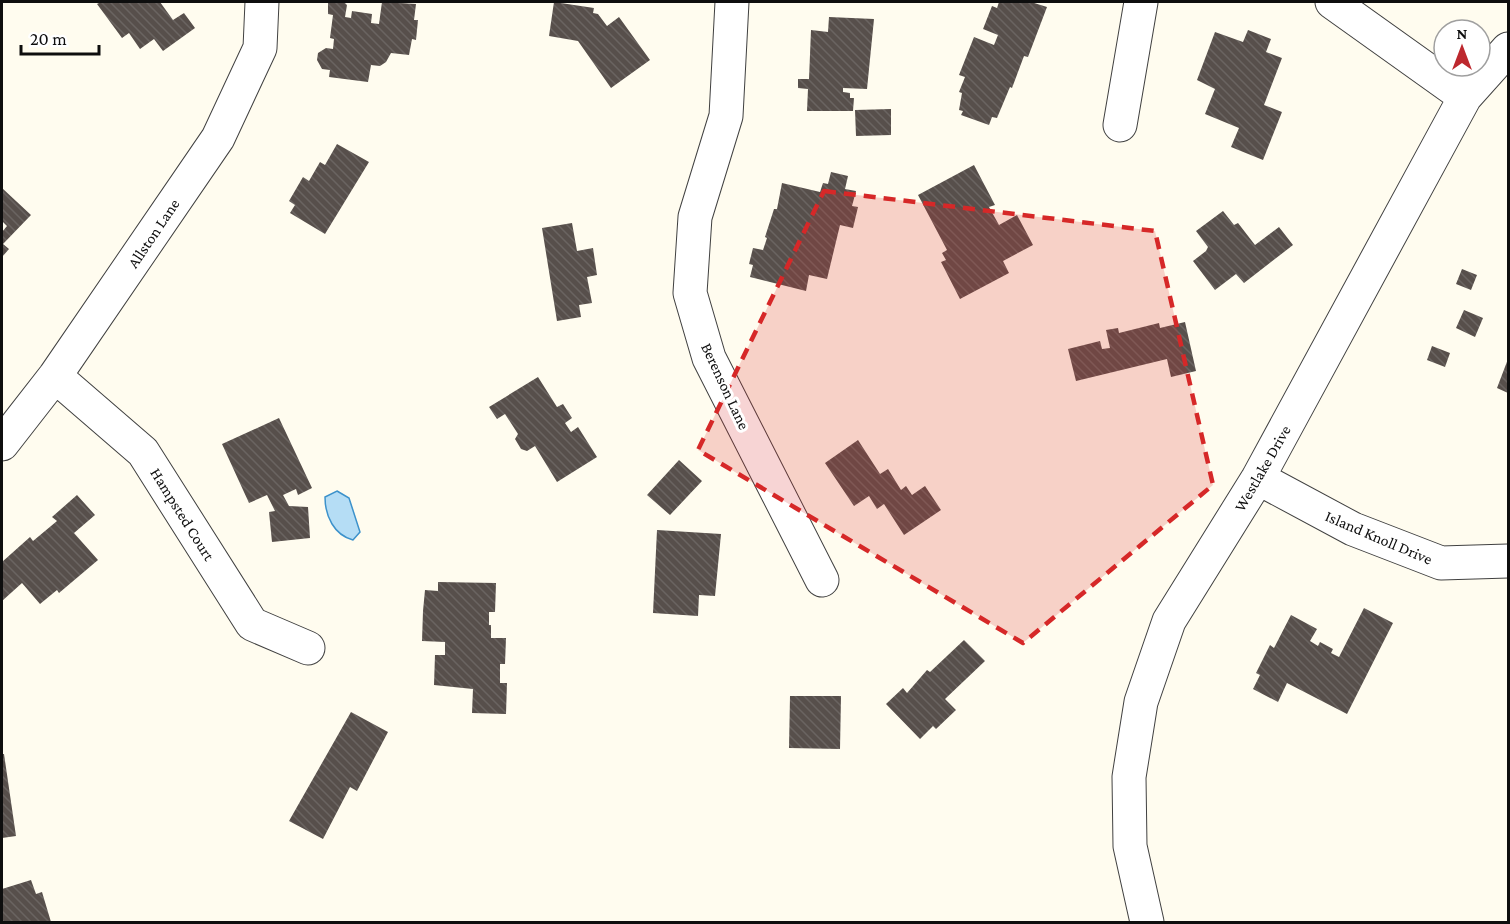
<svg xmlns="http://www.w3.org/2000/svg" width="1510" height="924" viewBox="0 0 1510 924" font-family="'Crimson Pro',serif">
  <defs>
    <pattern id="building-back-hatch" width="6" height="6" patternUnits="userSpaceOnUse" patternTransform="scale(1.5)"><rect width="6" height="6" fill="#574f4b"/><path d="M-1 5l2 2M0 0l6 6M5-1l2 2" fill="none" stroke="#6a6461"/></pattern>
  </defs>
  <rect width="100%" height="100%" fill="#fffcef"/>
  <path fill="#b5ddf5" stroke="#3d92cb" stroke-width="1.5" d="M337 491 349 498 360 532 353 540C334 535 325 516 325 497Z"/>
  <path fill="url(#building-back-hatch)" d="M101 2H160L173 20 184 13 195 28 163 51 154 39 140 49 129 33 122 38 97 4Z
    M328 2H344L347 5 345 17 351 18 352 11 372 14 371 23 379 24 382 2 416 4 414 20H418L416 40 412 39 409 55 391 53 386 62 380 66 371 65 368 82 329 77 330 70 322 69 317 60 318 53 326 48 333 49 334 39 330 38 333 15 328 14Z
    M554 2 594 8 593 13 598 14 607 26 619 17 650 60 611 88 578 41 549 36Z
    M999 2H1031L1047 7 1028 57 1024 56 1012 88 1010 87 997 118 992 117 989 125 961 115 963 111 959 110 962 93 959 92 965 77 959 75 974 37 994 45 998 35 983 29 992 6 997 8Z
    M829 17 874 19 867 89 843 88V92L850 93V98H854L853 111H807L808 89 798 88V79H809L811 30 828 32Z
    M1248 30 1271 39 1266 52 1282 58 1264 105 1282 112 1263 160 1231 147 1239 128 1205 114 1215 89 1197 80 1215 32 1243 42Z
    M891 109V135L856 136 855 110Z
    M337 144 369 162 325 234 290 213 295 205 289 201 303 177 309 181 320 162 325 165Z
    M974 165 995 205 989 207 999 225 1017 215 1033 245 1003 261 1009 273 960 299 941 262 946 260 942 253 947 250 918 195Z
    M831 172 848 176 845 189 856 191 852 206 858 207 853 228 840 225 827 279 809 275 806 291 750 277 753 265 749 264 753 248 763 250 767 238 765 237 774 209H777L782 183 820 192 823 183 828 184Z
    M2 188 31 215 3 244 9 249 2 257V232L7 226 2 221Z
    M1223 211 1234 225 1238 223 1255 245 1279 227 1293 245 1244 283 1236 274 1215 290 1193 261 1206 251 1208 247 1196 231Z
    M572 223 577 251 593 248 597 275 587 277 592 303 579 305 581 317 557 321 542 228Z
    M1462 269 1477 275 1471 290 1456 284Z
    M1464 310 1483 318 1475 337 1456 328Z
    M1185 322 1196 371 1171 377 1167 359 1076 381 1068 349 1100 341 1102 349 1110 348 1106 330 1118 328 1119 333 1159 323 1160 328Z
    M1432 346 1450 353 1445 367 1427 360Z
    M1508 359V393L1497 388Z
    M538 377 557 407 563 404 572 418 565 423 571 432 578 427 597 457 557 482 535 446 527 451 521 449 515 439 518 434 505 414 497 419 489 407Z
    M279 418 312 488 298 495 296 489 283 495 289 506 308 507 310 538 272 542 269 512 275 511 267 495 249 503 222 444Z
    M858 440 880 474 888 469 901 490 906 486 912 495 925 486 941 510 904 535 884 504 877 509 869 496 854 506 825 463Z
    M679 460 702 481 670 515 647 495Z
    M77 495 95 515 74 533 98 560 59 593 57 590 40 604 22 583 2 601V562L30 537 33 541 57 521 52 517Z
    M657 530 721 534 715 596 699 595 698 616 653 613Z
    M438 582 496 583 495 612H489V625H491V638H506L505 664H500V683H507L506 714 472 713 473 689 434 685 435 655H445V642L422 641 423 611 425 590 438 591Z
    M1364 608 1393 623 1347 714 1287 683 1278 702 1253 689 1260 675 1256 673 1270 645 1274 648 1291 615 1317 629 1310 641 1318 646 1320 642 1333 649 1331 653 1339 657Z
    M964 640 985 661 945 699 956 710 936 729 933 726 920 739 886 704 903 688 907 693 927 670 930 672Z
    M790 696H841L840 749 789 748Z
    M351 712 388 732 357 791 350 787 323 839 289 821Z
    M2 754H4L16 836 2 838Z
    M31 880 36 894 42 892 51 922H2V889Z"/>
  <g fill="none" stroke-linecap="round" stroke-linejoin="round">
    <defs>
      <path id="minor" d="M732 2 726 116 695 217 690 293 709 358 822 580
        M1332 2 1465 97
        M1120 125 1141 2
        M55 376 143 452 252 624 308 648
        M2 444 55 376 218 138 260 48 262 2
        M1258 478 1353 529 1441 563 1508 561
        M1147 922 1130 846 1129 777 1141 702 1169 621 1258 478 1465 97 1508 49"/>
    </defs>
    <use href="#minor" stroke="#414141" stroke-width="35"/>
    <use href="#minor" stroke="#fff" stroke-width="33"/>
  </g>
  <path fill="#d62828" fill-opacity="0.2" stroke="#d62828" stroke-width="4.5" stroke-dasharray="12 8" stroke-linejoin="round" d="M824 191 1155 231 1213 485 1023 643 698 450Z"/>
  <g text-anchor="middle" stroke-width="6" stroke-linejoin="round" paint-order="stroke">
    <g font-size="16" fill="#0e0e0e" stroke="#fff">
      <text transform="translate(153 233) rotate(-56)" y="6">Allston Lane</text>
      <text transform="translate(726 386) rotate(65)" y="6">Berenson Lane</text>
      <text transform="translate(1262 468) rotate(-60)" y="6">Westlake Drive</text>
      <text transform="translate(183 514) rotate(58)" y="6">Hampsted Court</text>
      <text transform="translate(1379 537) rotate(23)" y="6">Island Knoll Drive</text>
    </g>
  </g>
  <rect width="1510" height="924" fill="none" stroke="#0e0e0e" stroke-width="6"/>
  <g transform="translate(1462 48)"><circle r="28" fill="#ffffff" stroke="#9f9f9f" stroke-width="1.5"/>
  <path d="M0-4.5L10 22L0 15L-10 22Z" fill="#bd282e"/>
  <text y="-9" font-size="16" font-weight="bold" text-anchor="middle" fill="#0e0e0e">N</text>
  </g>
  <path d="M21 45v9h78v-9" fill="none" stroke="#0e0e0e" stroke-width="3"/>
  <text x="30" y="45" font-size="18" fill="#0e0e0e" stroke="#ffffff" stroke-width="4.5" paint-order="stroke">20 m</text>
</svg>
